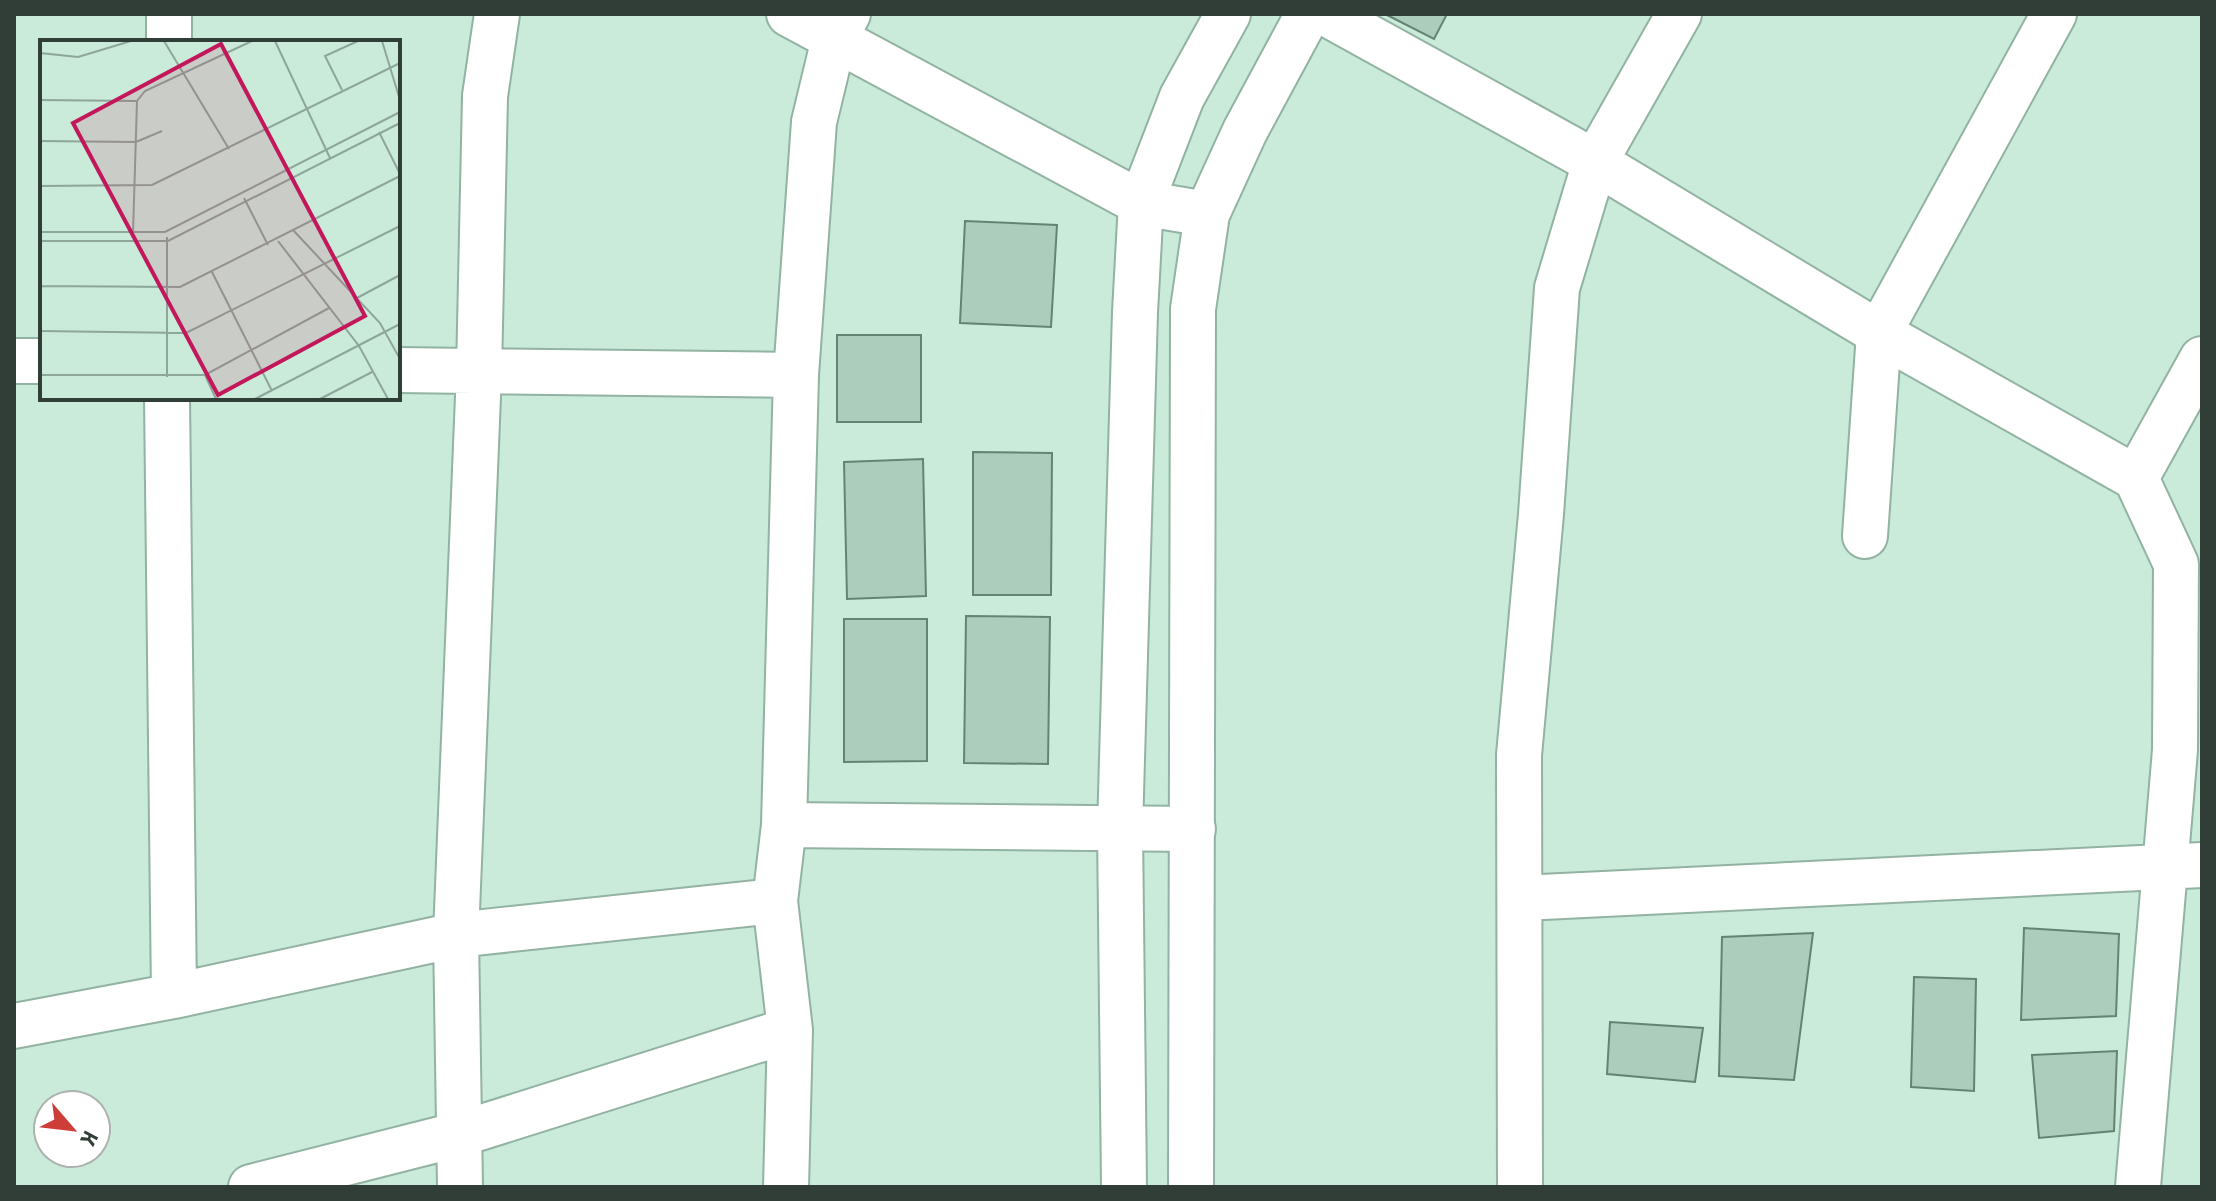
<svg xmlns="http://www.w3.org/2000/svg" width="2216" height="1201" viewBox="0 0 2216 1201" font-family="'Titillium Web',sans-serif">
  <rect width="100%" height="100%" fill="#caebda"/>
  <path fill="#acccbc" stroke="#648374" stroke-width="2" d="M1385 14H1447L1434 39Z
    M965 221 1057 225 1051 327 960 323Z
    M837 335H921V422H837Z
    M973 452 1052 453 1051 595H973Z
    M923 459 926 596 847 599 844 462Z
    M966 616 1050 617 1048 764 964 763Z
    M844 619H927V761L844 762Z
    M2024 928 2119 934 2116 1016 2021 1020Z
    M1813 933 1794 1080 1719 1076 1722 937Z
    M1914 977 1976 979 1974 1091 1911 1087Z
    M1610 1022 1703 1028 1695 1082 1607 1074Z
    M2117 1051 2114 1131 2039 1138 2032 1055Z"/>
  <g fill="none" stroke-linecap="round" stroke-linejoin="round">
    <defs>
      <path id="minor" d="M789 14 1141 203 1207 214
        M1327 14 1595 162 1879 333 2136 478 2176 564 2175 750 2138 1187
        M169 42V14
        M14 361H42
        M398 370 796 375
        M167 398 174 996
        M2136 478 2202 359
        M1865 536 1879 333 2054 14
        M784 825 1193 829
        M1521 898 2202 865
        M14 1026 174 996 456 935 775 901
        M251 1187 460 1134 790 1030
        M460 1187 456 935 479 372 485 96 497 14
        M786 1187 790 1030 775 901 784 825 796 375 814 122 834 39 848 14
        M1520 1187 1519 755 1541 514 1557 288 1595 162 1679 14"/>
      <path id="major" d="M1124 1187 1120 828 1135 312 1141 203 1182 97 1228 14
        M1191 1187 1193 309 1207 214 1245 131 1308 14"/>
    </defs>
    <use href="#minor" stroke="#92b2a2" stroke-width="48"/>
    <use href="#major" stroke="#92b2a2" stroke-width="48"/>
    <use href="#minor" stroke="#fff" stroke-width="44"/>
    <use href="#major" stroke="#fff" stroke-width="44"/>
  </g>
  <g transform="translate(40 40)">
    <rect width="360" height="360" fill="#caebda"/>
    <path fill="none" stroke="#8da699" stroke-width="2" d="M124 1 189 109M235 1 290 118M342 1 360 60M0 13 38 17 91 1M302 50 285 16 318 1M0 60 97 61M339 92 360 134M0 101 96 102 122 91M0 146 112 145 360 23M204 158 228 205M253 190 340 283 360 319M0 192H125L360 72M93 193 97 61 105 51 212 1M127 197V337M0 201H128L360 83M238 201 319 306 348 359M0 205V277M172 232 232 351M0 246 140 247 360 136M317 258 360 235M0 291 146 293 360 186M0 335H165L289 268M165 335 176 359M215 359 360 284M280 359 332 332"/>
    <path fill="#c2185b" fill-opacity="0.15" stroke="#c2185b" stroke-width="4" d="M181 4 325 276 178 355 33 83Z"/>
    <rect width="360" height="360" fill="none" stroke="#313e37" stroke-width="4"/>
  </g>
  <rect width="2216" height="1201" fill="none" stroke="#313e37" stroke-width="32"/>
  <g transform="translate(72 1129) rotate(118)"><circle r="38" fill="#ffffff" stroke="#adb2af" stroke-width="2"/>
  <path d="M0-6L14 30L0 20L-14 30Z" fill="#cd3e38"/>
  <text y="-12" font-size="22" font-weight="bold" text-anchor="middle" fill="#313e37">K</text>
  </g>
</svg>
